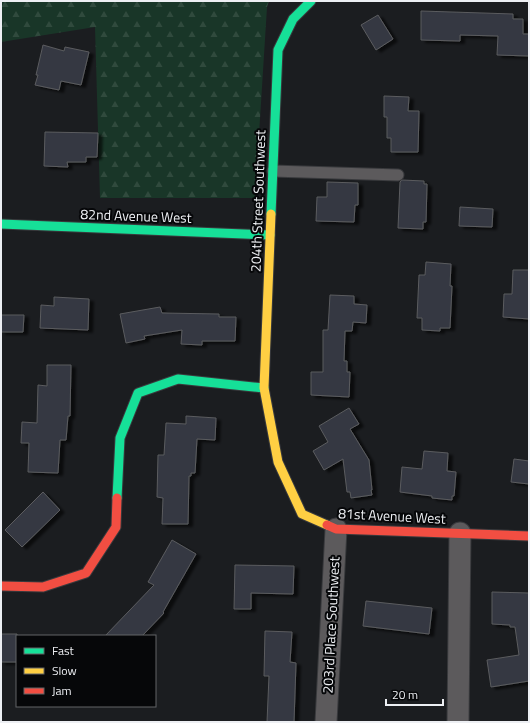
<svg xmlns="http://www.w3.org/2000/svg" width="530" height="723" viewBox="0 0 530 723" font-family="'Titillium Web',sans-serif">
  <defs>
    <pattern id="forest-firs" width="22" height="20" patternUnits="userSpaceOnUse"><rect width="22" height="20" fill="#193628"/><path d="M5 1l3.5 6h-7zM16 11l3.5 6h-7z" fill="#304a3d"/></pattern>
    <filter id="shadow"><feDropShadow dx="4.5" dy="2.5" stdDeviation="1" flood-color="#0009"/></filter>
  </defs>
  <rect width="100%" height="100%" fill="#1b1d20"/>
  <path fill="url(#forest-firs)" d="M1 1H269L267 7 255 198H100L95 27 1 42Z"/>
  <path fill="#343842" stroke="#5b5c5f" filter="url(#shadow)" d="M421 11 513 14V19H523V34H529V56L497 55 498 36 460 35V41L421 40Z
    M378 15 393 39 376 50 361 25Z
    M43 45 64 51 65 47 89 52 81 85 61 81 59 90 35 85 38 75H36Z
    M384 96 409 97 408 111H419L418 152H391V138H387V117H384Z
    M45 132 98 133 97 157H86V162H67L68 167 44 166Z
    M402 180 424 181V184H427L426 222H423V229L398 228 400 182Z
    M327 182 358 183V205H355L354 222 316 221 317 197H327Z
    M460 207 493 209 492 227 459 226Z
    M426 262 451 264 450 286H452L450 328H440V331L422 330V318H417L419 275H425Z
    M513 270H529V319L503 317 504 294H512Z
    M330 295 354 296V304L367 305 366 323 353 322 352 331H345L344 361H347V372H350L349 397 311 395V372H323V330H328Z
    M54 297 89 299 88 330 40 328 41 305 54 306Z
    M160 307 162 313 219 314V317H236L235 341H202V345L181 344 182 330 144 336 145 339 126 343 120 314Z
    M1 315H24L23 332H1Z
    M47 365H71L70 416H68L66 440H60L58 473 28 472 29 443H21L22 422 37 423 38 385 47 386Z
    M349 408 359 424 350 429 369 460 372 490H371L372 495 351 498 350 492H347L343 459 324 470 313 451 328 442 319 426Z
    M186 416 216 418 215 440 197 439 195 473H191V476H189L188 524H162L163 498 157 497 158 455H164L166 423 186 424Z
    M424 451 448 453 447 471 456 472 454 496H452V500L432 498V496L400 492 402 467 422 469Z
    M514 459 529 461V484L511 482Z
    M43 492 60 510 22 547 5 530Z
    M172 540 196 554 163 612 164 613 142 636H105L154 585 148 582Z
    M235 565 294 566 293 594 251 593V609H234Z
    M492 592 529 593V681L491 687 487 660 519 655 515 627H510V625L492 624Z
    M366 601 432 608 429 634 363 626Z
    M265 631 292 632 290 662 296 663 294 722H267L269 676H264Z
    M1 634H17V662H1Z"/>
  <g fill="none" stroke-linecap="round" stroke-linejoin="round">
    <defs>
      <path id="lane" d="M273 171 398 175"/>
      <path id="street" d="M326 722 336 529
        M458 722 460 533"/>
      <path id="fast" d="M271 214 278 50 293 19 311 1
        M1 224 270 235
        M117 498 120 438 138 393 178 379 264 388"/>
      <path id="slow" d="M271 214 264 388 278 462 302 514 327 525"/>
      <path id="jam" d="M327 525 336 529 529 536
        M1 586 43 587 86 573 116 527 117 498"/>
    </defs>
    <use href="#lane" stroke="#393a3d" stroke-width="13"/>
    <use href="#street" stroke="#393a3d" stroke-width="23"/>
    <use href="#fast" stroke="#393a3d" stroke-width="11"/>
    <use href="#slow" stroke="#393a3d" stroke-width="11"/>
    <use href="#jam" stroke="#393a3d" stroke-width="11"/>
    <use href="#lane" stroke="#5c5a5c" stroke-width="11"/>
    <use href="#street" stroke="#5c5a5c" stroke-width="21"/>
    <use href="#fast" stroke="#16e098" stroke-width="9"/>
    <use href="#slow" stroke="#ffcf43" stroke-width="9"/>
    <use href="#jam" stroke="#f24e42" stroke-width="9"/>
  </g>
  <g text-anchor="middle" stroke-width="4" stroke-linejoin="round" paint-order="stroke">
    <g font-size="14" fill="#edeff3" stroke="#060709">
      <text transform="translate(258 201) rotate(-88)" y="5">204th Street Southwest</text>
      <text transform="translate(136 216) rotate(2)" y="5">82nd Avenue West</text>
      <text transform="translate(392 516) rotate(3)" y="5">81st Avenue West</text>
      <text transform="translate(331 625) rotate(-87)" y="5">203rd Place Southwest</text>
    </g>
  </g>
  <rect width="530" height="723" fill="none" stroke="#edeff3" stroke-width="4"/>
  <rect x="16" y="635" width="140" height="72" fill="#060709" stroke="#626467"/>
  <rect x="24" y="648" width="20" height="6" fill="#16e098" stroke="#626467"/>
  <text x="52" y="655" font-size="12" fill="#edeff3">Fast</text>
  <rect x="24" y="668" width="20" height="6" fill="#ffcf43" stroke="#626467"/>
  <text x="52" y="675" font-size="12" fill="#edeff3">Slow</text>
  <rect x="24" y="688" width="20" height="6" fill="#f24e42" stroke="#626467"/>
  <text x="52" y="695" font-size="12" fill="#edeff3">Jam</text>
  <path d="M386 699v6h57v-6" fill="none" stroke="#edeff3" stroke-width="2"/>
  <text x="392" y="699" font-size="12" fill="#edeff3" stroke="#060709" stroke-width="3" paint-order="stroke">20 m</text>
</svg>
